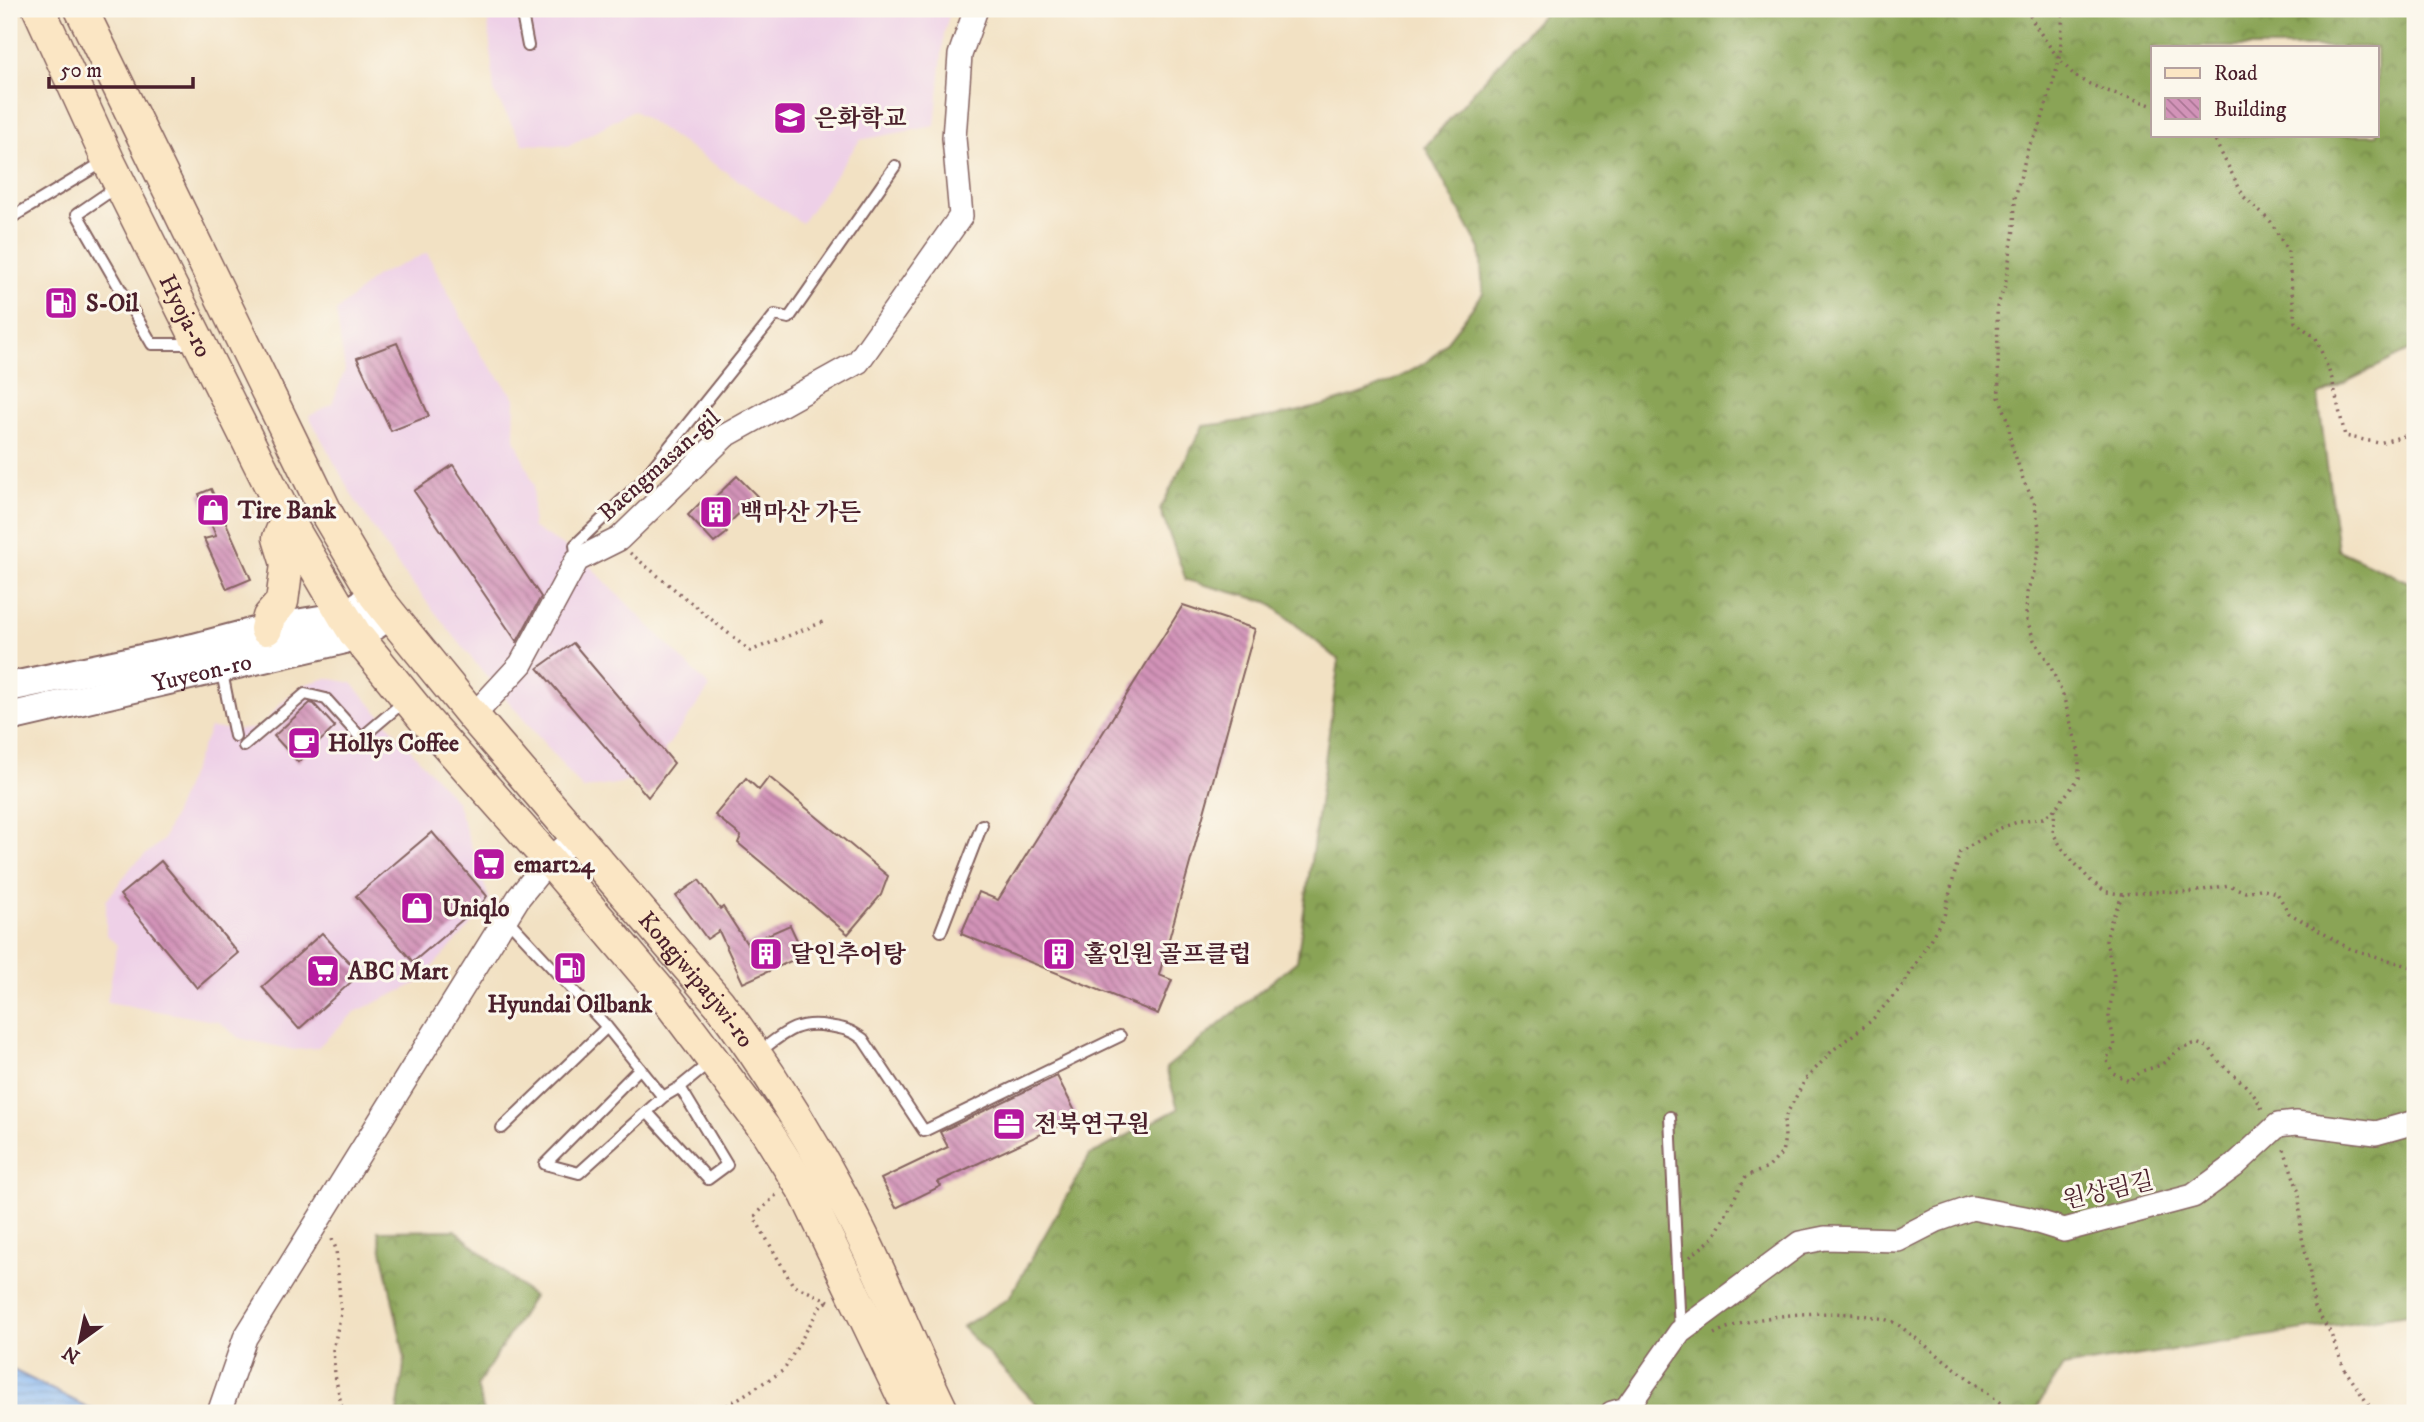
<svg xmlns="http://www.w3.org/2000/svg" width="2424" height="1422" viewBox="0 0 2424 1422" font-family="'IM FELL DW Pica','Noto Serif KR',serif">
  <defs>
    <pattern id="forest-crowns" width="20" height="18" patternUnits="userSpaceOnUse" patternTransform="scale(1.75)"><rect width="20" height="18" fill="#8aa456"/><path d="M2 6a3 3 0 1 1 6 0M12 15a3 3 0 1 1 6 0" fill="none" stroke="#738547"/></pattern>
    <pattern id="water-rules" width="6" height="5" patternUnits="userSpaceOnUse" patternTransform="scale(1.75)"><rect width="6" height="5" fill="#87b8f3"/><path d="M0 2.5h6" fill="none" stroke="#7095c5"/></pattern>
    <pattern id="building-back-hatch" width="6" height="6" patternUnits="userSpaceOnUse" patternTransform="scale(1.75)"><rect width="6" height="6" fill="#d293b8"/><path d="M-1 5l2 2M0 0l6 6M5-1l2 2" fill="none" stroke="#ac7796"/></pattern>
  </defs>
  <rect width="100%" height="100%" fill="#fbf7ec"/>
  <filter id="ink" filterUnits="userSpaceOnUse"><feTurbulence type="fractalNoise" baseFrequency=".0143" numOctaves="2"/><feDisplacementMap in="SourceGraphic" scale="14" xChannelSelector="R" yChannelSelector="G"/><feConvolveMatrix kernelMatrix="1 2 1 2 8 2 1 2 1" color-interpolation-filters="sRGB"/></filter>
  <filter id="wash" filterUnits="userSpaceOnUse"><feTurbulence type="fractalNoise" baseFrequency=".00686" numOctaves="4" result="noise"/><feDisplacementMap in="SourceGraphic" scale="28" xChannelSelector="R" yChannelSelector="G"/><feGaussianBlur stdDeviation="1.57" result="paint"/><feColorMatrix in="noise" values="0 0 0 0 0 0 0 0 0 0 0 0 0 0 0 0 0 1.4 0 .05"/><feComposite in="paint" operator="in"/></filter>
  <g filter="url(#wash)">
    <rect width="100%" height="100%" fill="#f2e1c3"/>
    <path fill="#eed0e7" d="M487 9H951L944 33 935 126 860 140 802 223 633 110 569 146 523 144 494 92Z
      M427 253 480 353 515 398 514 436 534 485 532 527 581 557 710 687 648 773 627 782 583 789 473 660 399 567 353 497 309 416 332 404 345 370 336 312 376 276Z
      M327 678 352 683 456 801 490 901 481 915 416 984 355 1012 317 1048 294 1050 239 1038 219 1022 107 1002 117 945 106 934V901L133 865 163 840 210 728 238 730 260 728 281 703 303 685Z"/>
    <path fill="url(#forest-crowns)" stroke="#6a6240" stroke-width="2" fill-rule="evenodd" d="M1547 9H2415V348L2318 396 2338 550 2415 585V1313L2063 1367 2033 1413H1045L962 1327 1009 1298 1090 1155 1178 1109 1166 1068 1297 961 1339 660 1268 602 1186 580 1160 509 1203 426C1278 418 1365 403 1429 360 1443 351 1471 309 1483 293L1480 249 1425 147ZM2153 47H2377V135H2153Z
      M455 1230 533 1297 477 1386 484 1413H397L405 1359 378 1231Z"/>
    <path fill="url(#water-rules)" stroke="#686c8f" stroke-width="2" d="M9 1368 99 1413H9Z"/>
    <g id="blocks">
      <path fill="url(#building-back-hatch)" d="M397 343 429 416 391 431 357 358Z
        M453 465 541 597 517 642 414 491Z
        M737 476 757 496 723 529 727 533 714 543 688 515 700 503 704 508Z
        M211 489 251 579 227 589 204 539 216 536 199 494Z
        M1183 605 1255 629 1159 975 1172 980 1158 1014 961 934 979 892 998 900Z
        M573 643 674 763 648 797 538 668Z
        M310 703 314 704 335 727 298 762 274 736Z
        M769 777 888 876 881 895 848 934 738 843 741 836 715 815 746 778 759 790Z
        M432 832 487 896 483 902 413 962 356 896Z
        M161 861 238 953 197 988 120 895Z
        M699 880 720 909 723 907 747 944 790 925 804 955 743 983 719 931 707 939 676 896Z
        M322 933 360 974 299 1029 262 987Z
        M1057 1076 1078 1117 938 1182 941 1186 896 1208 881 1179 948 1147 940 1132Z"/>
    </g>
  </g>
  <g filter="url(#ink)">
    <use href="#blocks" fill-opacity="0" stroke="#856360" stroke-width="2"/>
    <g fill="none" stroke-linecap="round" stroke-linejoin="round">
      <defs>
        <path id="service" d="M521 9 528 46
          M118 186 77 214 152 344H195
          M9 219 105 161
          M577 560 575 545 641 482 775 315 789 318 895 166
          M221 668 235 736
          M244 746 305 694 326 699 361 738 407 699
          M507 919 607 1027 663 1097 680 1087 712 1061
          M941 931 982 825
          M759 1052C783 1034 796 1020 828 1026 843 1028 851 1030 863 1039L924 1131 1120 1036
          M640 1068 545 1164 579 1173 663 1097
          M647 1112 708 1179 727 1165 680 1087
          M1670 1117 1680 1332
          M502 1128 607 1027"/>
        <path id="minor" d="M473 716 521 664 577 560 619 539 725 436 858 362 961 216 954 138 960 55 976 9
          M219 1413 245 1338 519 897 549 860 578 836
          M1612 1413 1626 1409 1680 1332 1800 1243 1825 1238 1898 1240 1937 1220 1972 1208 2025 1218 2064 1230 2193 1196 2234 1166 2278 1125 2296 1123 2376 1133 2415 1122"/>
        <g id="tertiary">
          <path d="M9 687 194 648 266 629 344 616 375 595"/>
          <path id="s1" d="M9 717 341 640 375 625 390 614"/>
        </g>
        <g id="secondary">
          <path id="s2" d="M39 9 108 160 287 519 344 616 356 635 426 721 549 860 670 1003 767 1132 806 1194 911 1413"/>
          <path id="s3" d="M81 9 328 516 375 595 390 614 473 716 719 1003C768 1069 811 1138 849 1210 884 1276 910 1346 943 1413"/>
          <path d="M266 629 269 617 282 602 287 564 279 538 287 519"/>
        </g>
      </defs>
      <use href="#service" stroke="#856360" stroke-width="14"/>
      <use href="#minor" stroke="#856360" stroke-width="26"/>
      <use href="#tertiary" stroke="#856360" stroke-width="32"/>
      <use href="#secondary" stroke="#856360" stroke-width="35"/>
      <path stroke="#856360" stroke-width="3.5" stroke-dasharray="2 5" stroke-linecap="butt" d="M2027 9C2033 25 2065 71 2080 79 2102 92 2129 96 2153 106
        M2212 135 2244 197 2271 222 2288 252 2295 322 2316 338 2332 379 2345 436 2379 443 2415 433
        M630 553 750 651 823 622
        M2055 809 2053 833 2063 850 2090 880 2106 892 2123 894 2165 891 2188 893 2229 885 2245 892 2260 889 2277 893 2289 913 2348 948 2415 968
        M2123 894 2111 921 2106 941 2114 975 2109 1017 2115 1046 2106 1059 2113 1073 2129 1081 2142 1071 2161 1065 2179 1050 2196 1043 2210 1048C2223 1074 2250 1079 2263 1112
        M2284 1149 2299 1193 2301 1233 2309 1267 2314 1307 2330 1332 2344 1368 2374 1413
        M776 1195 754 1217 793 1285 829 1301
        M332 1239 336 1249 341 1313 333 1350 335 1375 343 1413
        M1690 1257 1714 1237 1746 1176 1768 1168 1782 1153 1785 1137 1784 1119 1805 1080 1833 1050 1871 1021 1904 984 1944 916 1960 852 1998 829 2020 821 2043 818 2055 809 2079 778V753L2063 695 2049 663 2034 640 2026 617 2027 593 2034 572 2039 549V527L2034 501 2024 482 2011 443 2008 419 1999 397 1997 307 2005 286 2014 229 2015 198 2028 148 2040 126 2060 58 2063 9
        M1714 1334C1753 1312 1854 1306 1896 1323L2006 1407 2009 1413
        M715 1413 784 1370 821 1305 831 1300"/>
      <use href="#service" stroke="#fff" stroke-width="10"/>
      <use href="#minor" stroke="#fff" stroke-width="23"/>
      <use href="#tertiary" stroke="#fff" stroke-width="28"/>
      <use href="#secondary" stroke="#fbe6c4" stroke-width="32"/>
    </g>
  </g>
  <defs>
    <symbol id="school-square" viewBox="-11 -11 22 22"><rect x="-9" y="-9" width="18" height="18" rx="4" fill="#b5179e" stroke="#fbf7ec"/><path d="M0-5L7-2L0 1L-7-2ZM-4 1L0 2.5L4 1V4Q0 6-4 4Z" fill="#fff"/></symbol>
    <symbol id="fuel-square" viewBox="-11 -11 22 22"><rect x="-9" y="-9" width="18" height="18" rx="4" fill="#b5179e" stroke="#fbf7ec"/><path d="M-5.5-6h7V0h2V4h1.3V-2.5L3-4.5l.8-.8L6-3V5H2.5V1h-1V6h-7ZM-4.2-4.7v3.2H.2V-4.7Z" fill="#fff"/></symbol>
    <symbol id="shop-square" viewBox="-11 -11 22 22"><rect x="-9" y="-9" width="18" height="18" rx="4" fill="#b5179e" stroke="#fbf7ec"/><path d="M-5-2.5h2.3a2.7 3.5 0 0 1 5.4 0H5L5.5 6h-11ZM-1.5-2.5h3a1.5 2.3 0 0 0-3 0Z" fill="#fff"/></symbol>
    <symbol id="building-square" viewBox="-11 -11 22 22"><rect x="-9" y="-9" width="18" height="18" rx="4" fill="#b5179e" stroke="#fbf7ec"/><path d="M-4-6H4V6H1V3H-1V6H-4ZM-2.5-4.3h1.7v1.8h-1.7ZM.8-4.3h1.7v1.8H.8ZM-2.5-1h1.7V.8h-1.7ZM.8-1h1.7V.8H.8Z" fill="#fff"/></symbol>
    <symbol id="cafe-square" viewBox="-11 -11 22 22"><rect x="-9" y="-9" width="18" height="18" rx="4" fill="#b5179e" stroke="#fbf7ec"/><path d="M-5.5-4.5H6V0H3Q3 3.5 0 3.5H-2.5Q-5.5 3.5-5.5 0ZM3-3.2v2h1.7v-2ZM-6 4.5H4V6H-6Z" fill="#fff"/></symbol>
    <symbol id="supermarket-square" viewBox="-11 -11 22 22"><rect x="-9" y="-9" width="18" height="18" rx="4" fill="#b5179e" stroke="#fbf7ec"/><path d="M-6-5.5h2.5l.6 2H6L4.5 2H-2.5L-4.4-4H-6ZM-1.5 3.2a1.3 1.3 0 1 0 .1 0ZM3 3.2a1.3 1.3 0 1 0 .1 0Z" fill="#fff"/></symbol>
    <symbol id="office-square" viewBox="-11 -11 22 22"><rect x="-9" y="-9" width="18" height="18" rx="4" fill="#b5179e" stroke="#fbf7ec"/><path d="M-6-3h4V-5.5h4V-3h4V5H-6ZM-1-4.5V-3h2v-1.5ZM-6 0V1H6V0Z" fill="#fff"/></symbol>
  </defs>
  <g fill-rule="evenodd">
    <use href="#school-square" x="771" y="99" width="38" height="38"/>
    <use href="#fuel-square" x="42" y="284" width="38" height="38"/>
    <use href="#shop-square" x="194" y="491" width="38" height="38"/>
    <use href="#building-square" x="697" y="493" width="38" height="38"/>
    <use href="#cafe-square" x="285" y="724" width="38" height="38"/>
    <use href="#supermarket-square" x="470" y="845" width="38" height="38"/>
    <use href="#shop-square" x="398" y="889" width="38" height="38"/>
    <use href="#building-square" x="747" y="935" width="38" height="38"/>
    <use href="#building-square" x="1040" y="935" width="38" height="38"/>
    <use href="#fuel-square" x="551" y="949" width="38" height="38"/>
    <use href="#supermarket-square" x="304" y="952" width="38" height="38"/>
    <use href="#office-square" x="990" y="1105" width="38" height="38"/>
  </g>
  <g text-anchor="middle" stroke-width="6" stroke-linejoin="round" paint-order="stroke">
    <g font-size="24" font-weight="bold" fill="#4a1f2b" stroke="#fbf7ec" text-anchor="start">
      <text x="814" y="126">은화학교</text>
      <text x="86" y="311">S-Oil</text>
      <text x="238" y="518">Tire Bank</text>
      <text x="740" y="520">백마산 가든</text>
      <text x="328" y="751">Hollys Coffee</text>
      <text x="514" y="872">emart24</text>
      <text x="442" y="916">Uniqlo</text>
      <text x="790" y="962">달인추어탕</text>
      <text x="1084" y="962">홀인원 골프클럽</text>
      <text x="348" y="979">ABC Mart</text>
      <text x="570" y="1012" text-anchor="middle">Hyundai Oilbank</text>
      <text x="1034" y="1132">전북연구원</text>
    </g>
    <g font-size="24" fill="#4a1f2b" stroke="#fbf7ec">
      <text dy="8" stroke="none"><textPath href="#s2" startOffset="340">Hyoja-ro</textPath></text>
      <text transform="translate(659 465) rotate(-42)" y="8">Baengmasan-gil</text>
      <text dy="8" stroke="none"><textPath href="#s1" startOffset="198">Yuyeon-ro</textPath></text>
      <text dy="8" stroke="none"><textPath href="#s3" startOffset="1157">Kongjwipatjwi-ro</textPath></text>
      <text transform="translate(2108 1190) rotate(-13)" y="8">원상림길</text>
    </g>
  </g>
  <rect width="2424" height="1422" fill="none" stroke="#fbf7ec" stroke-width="35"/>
  <rect x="2151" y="46" width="228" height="91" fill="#fbf7ec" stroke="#b4a19f" stroke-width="2"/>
  <rect x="2165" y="68" width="35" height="10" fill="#fbe6c4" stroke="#b4a19f" stroke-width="2"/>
  <text x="2214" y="80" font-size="21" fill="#4a1f2b">Road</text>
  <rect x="2165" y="98" width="35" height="21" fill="url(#building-back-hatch)" stroke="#b4a19f" stroke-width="2"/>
  <text x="2214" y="116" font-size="21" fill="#4a1f2b">Building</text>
  <g transform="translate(80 1341) rotate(213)" stroke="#fbf7ec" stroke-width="5" paint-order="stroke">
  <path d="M0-5L12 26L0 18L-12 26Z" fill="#4a1f2b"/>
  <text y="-10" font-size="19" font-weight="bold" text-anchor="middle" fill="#4a1f2b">N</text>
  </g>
  <path d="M49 77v10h144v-10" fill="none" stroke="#4a1f2b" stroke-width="3.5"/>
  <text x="60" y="77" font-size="21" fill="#4a1f2b" stroke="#fbf7ec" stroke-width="5" paint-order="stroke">50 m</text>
</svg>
